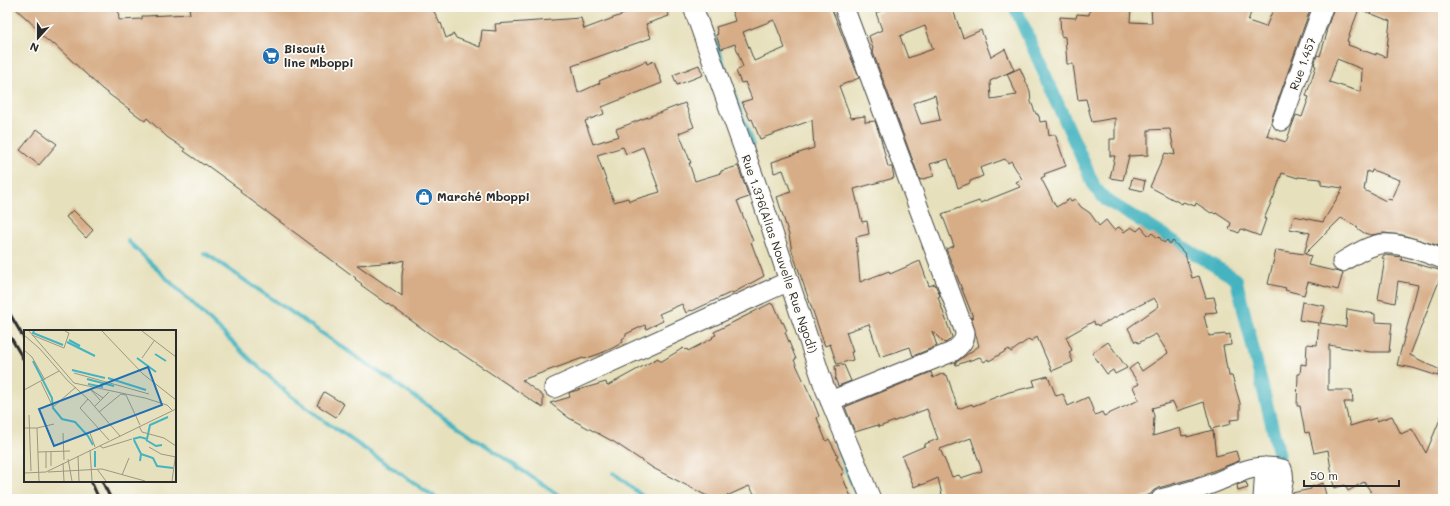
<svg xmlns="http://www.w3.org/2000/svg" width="1450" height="506" viewBox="0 0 1450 506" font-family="Mali,sans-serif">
  <rect width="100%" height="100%" fill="#fdfcf7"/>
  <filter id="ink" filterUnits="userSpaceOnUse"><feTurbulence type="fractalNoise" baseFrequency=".025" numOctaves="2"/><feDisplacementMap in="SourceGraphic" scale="8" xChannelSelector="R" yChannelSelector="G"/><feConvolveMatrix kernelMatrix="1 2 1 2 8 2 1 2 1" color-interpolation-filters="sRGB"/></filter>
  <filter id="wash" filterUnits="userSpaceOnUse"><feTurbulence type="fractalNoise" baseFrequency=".012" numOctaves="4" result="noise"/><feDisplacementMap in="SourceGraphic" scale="16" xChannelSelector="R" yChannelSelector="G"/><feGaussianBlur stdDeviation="0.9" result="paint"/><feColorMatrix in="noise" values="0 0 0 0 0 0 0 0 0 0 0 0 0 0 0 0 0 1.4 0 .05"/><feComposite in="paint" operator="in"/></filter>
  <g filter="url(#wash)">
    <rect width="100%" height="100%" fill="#e6e0bc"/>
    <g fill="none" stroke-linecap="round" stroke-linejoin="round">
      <path stroke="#45b4c0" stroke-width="4" d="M703 7 753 146
        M128 241 252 361 291 396 327 423 438 499
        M205 253 564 499
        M830 428 858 499
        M614 473 646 499"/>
      <path stroke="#45b4c0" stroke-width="13" d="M1015 7 1095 188 1106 200 1236 279 1279 454 1277 475"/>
    </g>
    <g id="blocks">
      <path fill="#d7ad87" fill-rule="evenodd" d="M14 7H118L119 20 142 19V16H146L190 14 189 7H432L440 24 441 23 446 38 454 34 456 38 480 47 482 30 496 31 495 24 581 18 584 29 632 11 630 7H666L669 16 646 24 651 38 572 66 578 93 600 83 599 81 646 61 647 64 654 61 662 83 602 107 604 114 585 121 593 144 619 136 616 129 685 103 694 127 679 133 691 163H689L695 181 721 173V171L738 166 749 197 737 201 753 241 751 242 764 276 733 293 732 292 692 311 691 310 686 313 682 304 659 314 663 321 646 329 645 325 626 334V336L622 339 623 342 613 348 599 354 584 359 583 358 522 380 543 396V408L441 340 440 341 361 285 362 284 355 279 356 278 240 192 241 190 205 164 204 165 184 151 185 149 167 137 147 118 145 121 102 89 54 44 53 45 38 33 40 31ZM623 147 626 154 643 147 660 192 629 201 628 198 614 202 597 155ZM404 260 402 275V296L357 265 398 262Z
        M731 7H831L859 78 839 86 851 118 865 116V122L875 121 881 139 888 167H892L894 178 854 189 862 222 867 221 869 234 856 237 860 282 889 271 890 274 920 261 929 286 935 284 940 296 938 297 952 337 947 342 944 343 932 331 937 346 913 356 910 347 880 357 869 324 846 332 853 352H851L853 360 837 364 830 344 825 346 792 251 789 235 777 197 791 192 783 170 774 173 772 162 814 148 812 120 760 139 752 119 750 120 742 102 752 99 745 82 741 83 736 71 743 67 735 44 721 49 716 35 718 34 716 27 735 21ZM774 20 785 48 754 61 743 32Z
        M882 7H952L963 38 981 30 991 57 1005 49 1014 70 990 81 991 99 1017 95 1007 74 1020 68 1030 91 1031 102 1036 114H1038V116H1039L1040 122 1047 121 1049 136 1055 134 1066 166 1044 174 1045 176 1041 178 1056 207 1070 199 1071 201 1075 199 1081 207 1090 213 1099 226 1106 220 1114 230 1119 227 1124 232 1131 227 1137 231 1141 227 1149 236 1152 233 1158 238 1159 237 1164 243 1167 240 1170 244 1173 241 1185 254 1192 278 1199 276 1206 298 1214 297 1216 305 1215 306 1217 312 1205 313 1206 315 1204 316 1209 336 1226 334V335L1230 334 1231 345 1223 346 1227 369H1228L1229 376H1232L1240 403V419L1230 420 1231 424 1211 429 1204 402 1177 411 1173 402 1152 408 1154 416 1153 436 1180 428 1182 436 1187 435V437L1213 430 1216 456 1236 451 1239 461 1194 478 1158 488 1153 491 1151 494 1137 499H997V495L986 499H943L938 478 922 485 921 484 914 487 902 456 925 446V444L938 439 927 409 879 427 878 425 855 432 845 407 931 372 933 378 944 373V375H947L958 409 972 404 973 406 1009 392 1035 386 1033 380 1048 376 1056 396 1063 394 1068 406 1088 397 1095 415 1102 412 1104 416 1139 400 1133 387 1139 384 1129 369 1137 363 1142 371 1168 353 1156 334 1138 343 1137 341 1135 342 1128 328 1159 306 1154 298 1098 326 1097 324 1095 325 1094 321 1066 337 1072 350 1069 352 1073 362 1052 371 1037 337 1031 341 1029 339 1011 352 1009 349 989 361 988 359 984 362 980 357 956 365 955 363 979 346 971 318 973 317 946 249 954 246 942 214 979 201 980 203 1020 187 1016 182 1022 179 1011 161 1008 163 1005 159 980 168 983 176 970 181V183L958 188 948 159 930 164 934 176 920 180 872 50 873 49 869 36 882 30 876 13 883 10ZM925 26 933 49 908 58 900 36ZM935 95 940 120 921 124 913 103ZM971 438 982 471 961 478 959 475 952 477 940 449Z
        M1090 7H1131L1130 22 1152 23 1151 7H1253L1248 21 1266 27 1274 7H1311L1272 117 1271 123 1267 136 1286 142 1296 115 1302 117 1309 97 1306 96 1316 66 1314 65 1317 55 1320 56 1327 33 1326 32 1334 7H1443V206L1440 215 1443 216V247L1402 235 1384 233 1371 235 1364 233 1357 228 1358 227 1341 218 1305 254 1311 256 1308 265 1343 273 1338 290 1308 282 1304 295 1285 290 1286 288 1268 284 1276 250 1304 254 1310 233 1290 229 1294 216 1323 222 1343 188 1321 185V179L1298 177V178L1282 173 1274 196 1264 219H1266L1260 236 1241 229 1239 233 1229 229 1231 223 1216 213 1215 214 1212 212 1211 213 1196 203 1195 206 1183 202 1182 204 1150 187 1165 153 1175 155 1170 129 1148 130V155L1129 156 1123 180 1110 178 1115 156H1110V139H1115V118L1092 122 1086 99 1078 100 1073 64H1067L1065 37 1061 36 1060 17 1076 18 1077 14 1089 15ZM1359 9 1390 21 1386 57 1376 53V55L1348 45 1349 42 1347 41ZM1337 59 1362 69 1361 92 1329 82ZM1372 170 1400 180 1392 200 1387 199 1386 201 1364 190 1367 171 1371 173Z
        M699 65 703 75 677 85 673 75Z
        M37 129 57 144 39 165 20 150Z
        M1132 178 1145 181 1143 191 1130 188Z
        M73 210 93 230 86 238 66 217Z
        M1384 255 1402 257 1401 260 1443 271 1410 355 1440 370 1438 376 1413 368 1397 365 1418 285 1398 281 1395 303 1378 299 1385 259 1382 258Z
        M1302 302 1325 306 1320 323 1346 327 1347 309 1375 314V322L1392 323 1389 352H1370L1329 345V370H1328V390H1352L1353 402H1344L1350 426 1376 418 1377 421 1392 416 1401 434 1412 429 1426 453 1443 412V499H1376L1364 482 1348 491 1345 485 1334 488 1328 450 1314 453 1309 432 1305 433 1300 406H1297L1298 374H1300L1301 364 1306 365 1307 344 1317 345 1319 323 1299 320Z
        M771 303 772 305 774 304 782 323 783 322 787 331 785 332 796 359 794 360 813 401 819 416 817 418 826 441 829 439 838 456 836 457 844 473 841 474 852 499H758L749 486 720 499H716L705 495 653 468 614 442 569 418 550 403 570 397 569 393 571 392 606 382 607 386 658 358 660 361H662L683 348 685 350 687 349 688 351 713 338 712 337 716 335 714 332Z
        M1108 342 1127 368 1115 374 1113 370 1107 374 1092 353Z
        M844 365 851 381 838 386 835 378 836 377 835 366Z
        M324 392 344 404 336 417 317 405Z
        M1246 482 1248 488 1238 491 1237 485Z
        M1323 483 1327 499H1290L1292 493 1311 489V487Z"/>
    </g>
  </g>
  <g filter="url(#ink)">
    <use href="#blocks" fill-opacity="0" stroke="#474641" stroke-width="1"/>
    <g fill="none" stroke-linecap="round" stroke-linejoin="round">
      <defs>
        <path id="minor" d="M693 7 763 203 824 386 871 499
          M1282 121 1323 7
          M1342 262C1352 256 1364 248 1376 245 1395 240 1424 252 1443 259
          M554 388 789 281
          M830 401 952 352C959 347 966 340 965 332L844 7
          M1161 499C1175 495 1189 492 1203 487 1231 478 1251 461 1282 469 1286 479 1281 489 1279 499
          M1263 499 1265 467"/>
      </defs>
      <use href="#minor" stroke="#474641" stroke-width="21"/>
      <use href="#minor" stroke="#fff" stroke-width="19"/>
      <path stroke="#2b2b2b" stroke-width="3" d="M7 309 25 340
        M7 331 25 362
        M91 481 99 499
        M102 481 111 499"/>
    </g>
  </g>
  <defs>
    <symbol id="supermarket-disc" viewBox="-11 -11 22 22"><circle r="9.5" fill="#1f6fb2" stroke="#fdfcf7"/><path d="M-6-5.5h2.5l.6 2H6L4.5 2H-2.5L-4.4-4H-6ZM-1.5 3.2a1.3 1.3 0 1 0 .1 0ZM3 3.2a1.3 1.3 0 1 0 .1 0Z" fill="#fff"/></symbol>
    <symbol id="shop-disc" viewBox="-11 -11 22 22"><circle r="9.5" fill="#1f6fb2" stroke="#fdfcf7"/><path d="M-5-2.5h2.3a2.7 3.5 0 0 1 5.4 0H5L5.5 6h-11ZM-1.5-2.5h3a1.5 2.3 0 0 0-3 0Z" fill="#fff"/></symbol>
  </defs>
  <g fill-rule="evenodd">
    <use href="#supermarket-disc" x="261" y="46" width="20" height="20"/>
    <use href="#shop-disc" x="414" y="187" width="20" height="20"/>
  </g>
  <g text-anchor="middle" stroke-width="3.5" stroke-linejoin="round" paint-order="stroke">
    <g font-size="12" font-weight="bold" fill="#2b2b2b" stroke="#fdfcf7" text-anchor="start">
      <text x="284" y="53">Biscuit<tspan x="284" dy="14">line Mboppi</tspan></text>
      <text x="437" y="201">Marché Mboppi</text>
    </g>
    <g font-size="12" fill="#2b2b2b" stroke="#fdfcf7">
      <text transform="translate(1303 64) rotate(-70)" y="4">Rue 1.457</text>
      <text transform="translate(779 254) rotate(71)" y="4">Rue 1.376(Alias Nouvelle Rue Ngodi)</text>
    </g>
  </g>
  <g transform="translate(24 330)">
    <rect width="152" height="152" fill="#e6e0bc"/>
    <path fill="none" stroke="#45b4c0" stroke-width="2" d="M10 1 9 3 39 15M45 10 56 16M43 12 71 26M131 24 142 31M113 28 132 42M9 31 28 68 29 78 38 89 51 92 64 106 69 115M48 40 81 48M84 48 122 60M63 49 90 56M64 54 79 57M109 109 116 107 123 109 126 95 144 87M110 110 117 124 116 131M122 110 132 116 138 115M71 121V137M117 124 129 128 133 136 149 138"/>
    <path fill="none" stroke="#9b9882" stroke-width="1" d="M5 1 50 53 121 68 143 75 148 80M78 1 119 44 152 70M118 1 152 27M0 5 16 19 44 51 65 70 96 106M8 5 40 18 45 3 41 1M0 20 8 27 21 50M118 28 130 11M50 43 125 64M17 52 29 77 52 57M0 60 35 41M64 69 56 78 85 110M77 71 66 59 79 68M71 76 85 62M75 82 97 64 102 65 116 95M5 85 7 141M115 96 118 102 140 108 152 116M0 98H13L15 151M13 98 30 94M39 103 40 130M66 103 71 117M76 116 79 118 108 109M125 117 137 124 152 127M66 120 68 151M14 122 46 121M22 122V138M27 122V136M54 126 55 151M44 129 48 151M39 133 40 151M73 139 82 151M24 142 78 139 121 151M0 143 22 142 152 79M98 145 105 128M148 151 152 122"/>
    <path fill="#1f6fb2" fill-opacity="0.15" stroke="#1f6fb2" stroke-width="2" d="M124 37 138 75 30 116 15 79Z"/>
    <rect width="152" height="152" fill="none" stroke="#2b2b2b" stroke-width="2"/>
  </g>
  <rect width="1450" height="506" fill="none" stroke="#fdfcf7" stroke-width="24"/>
  <g transform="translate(38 38) rotate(201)" stroke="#fdfcf7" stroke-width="3" paint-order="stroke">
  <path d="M0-3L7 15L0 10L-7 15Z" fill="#2b2b2b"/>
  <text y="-6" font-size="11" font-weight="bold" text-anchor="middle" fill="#2b2b2b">N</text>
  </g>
  <path d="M1304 480v6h95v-6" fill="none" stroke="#2b2b2b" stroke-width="2"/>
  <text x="1310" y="480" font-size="12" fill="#2b2b2b" stroke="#fdfcf7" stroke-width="3" paint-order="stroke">50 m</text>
</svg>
